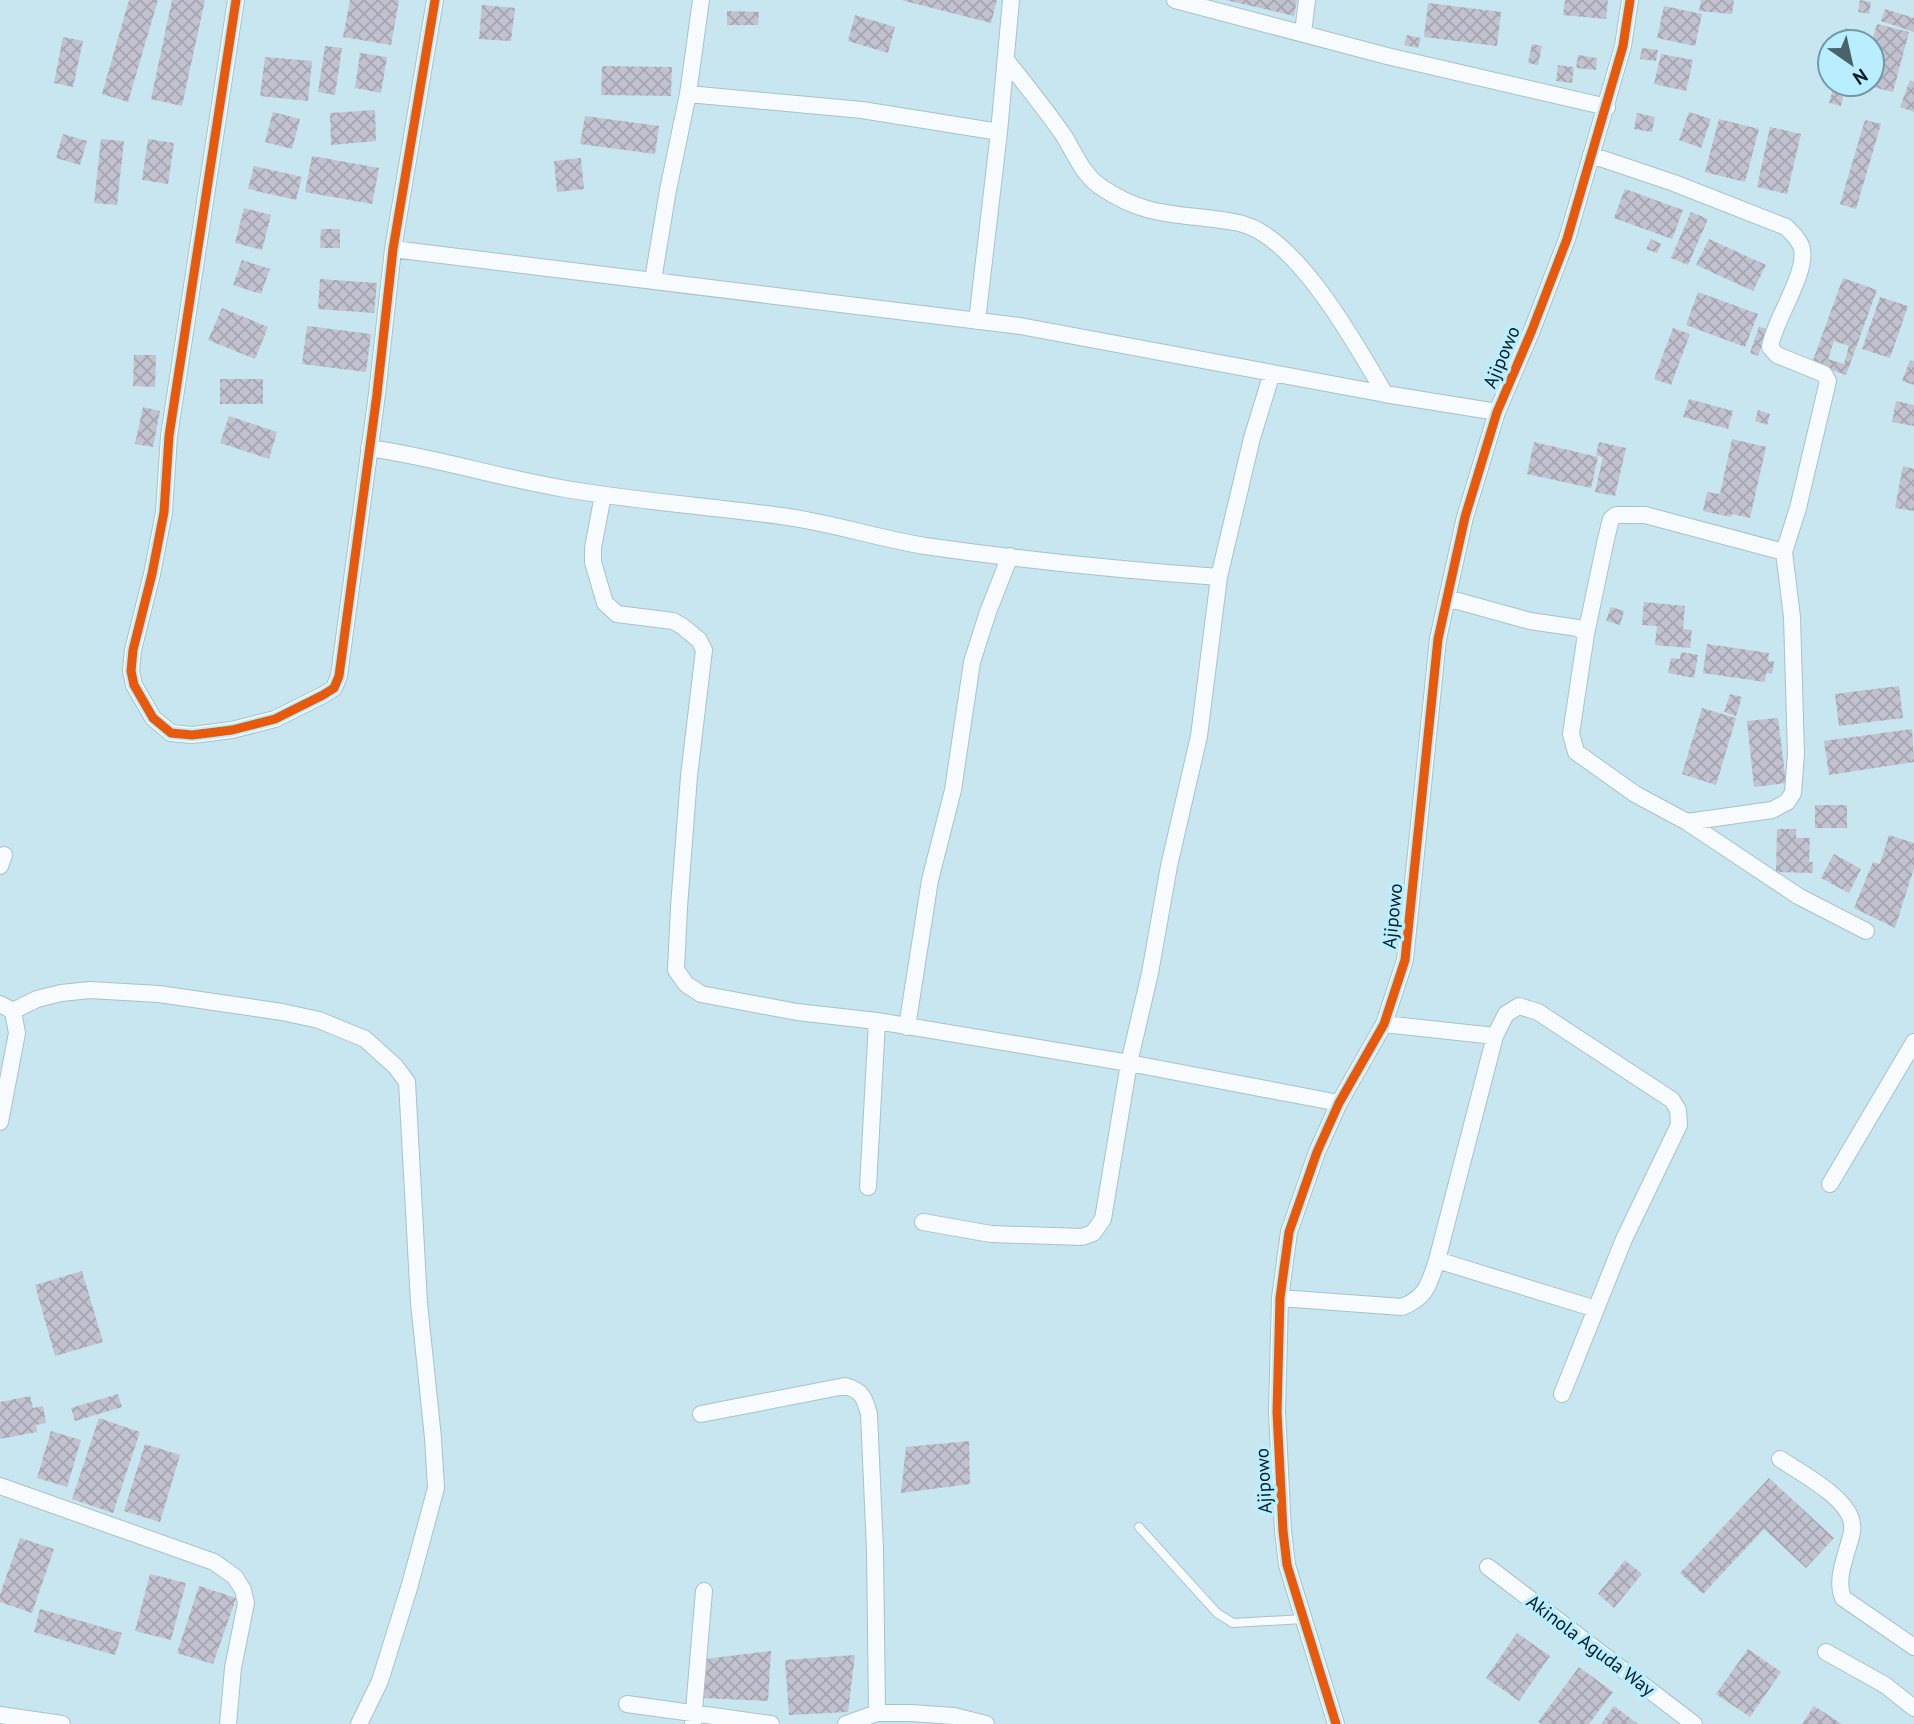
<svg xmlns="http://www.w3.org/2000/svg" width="1914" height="1724" viewBox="0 0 1914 1724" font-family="'PT Sans',sans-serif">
  <defs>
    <pattern id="building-cross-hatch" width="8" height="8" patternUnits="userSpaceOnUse" patternTransform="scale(1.75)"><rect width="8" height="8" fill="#c1c1cf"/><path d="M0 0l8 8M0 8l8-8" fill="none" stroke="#a4a5b1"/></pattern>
  </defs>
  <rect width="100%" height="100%" fill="#c8e6ef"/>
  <path fill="url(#building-cross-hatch)" fill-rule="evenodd" d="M129 0H158L128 102 102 94Z
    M172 0H205L182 106 151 99Z
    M350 0H399L391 45 343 37Z
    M901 0H997L991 23Z
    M1226 0H1297L1294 16Z
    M1565 0H1608L1606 19 1563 15Z
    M1701 0H1734L1732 14 1699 11Z
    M1860 0 1871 2 1869 14 1858 12Z
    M1428 3 1501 12 1497 46 1424 37Z
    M482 5 515 8 511 41 479 39Z
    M1664 6 1702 14 1695 46 1657 38Z
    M1885 9 1914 18V32L1881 21Z
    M727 11 759 12 758 25H727Z
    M855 15 895 27 888 53 848 41Z
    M1877 24 1909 32 1893 92 1865 85 1872 84V41Z
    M1845 28 1863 33 1860 42H1841Z
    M1407 35 1421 38 1418 48 1404 45Z
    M63 37 83 41 73 87 54 83Z
    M1532 44 1542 46 1538 65 1528 63Z
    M325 46 342 48 335 95 318 92Z
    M1642 48 1658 50 1656 61 1640 59Z
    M360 53 387 57 381 93 355 88Z
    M1661 54 1693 60 1686 91 1654 84Z
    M1578 55 1597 58 1596 70 1576 68Z
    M265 57 312 61 308 101 260 96Z
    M1558 65 1574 67 1572 83 1556 81Z
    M602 66 672 67 671 96 601 95Z
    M1910 80 1914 82V112L1900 107Z
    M1830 84H1849L1847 91 1829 86Z
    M1833 89 1844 93 1841 106 1829 103Z
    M375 110 376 141 331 145 330 113Z
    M273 112 300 119 292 149 265 142Z
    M1689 112 1711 119 1701 148 1679 140Z
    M1637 113 1655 117 1652 132 1634 129Z
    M585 116 659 126 655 154 580 144Z
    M1719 119 1759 129 1745 182 1705 172Z
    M1865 120 1881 124 1856 209 1840 204Z
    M1770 127 1801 134 1787 194 1757 187Z
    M63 134 87 141 80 165 56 158Z
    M101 139 124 141 117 205 94 203Z
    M148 139 174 143 168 184 142 180Z
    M312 156 379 168 372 204 305 192Z
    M581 158 584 189 557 192 554 161Z
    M254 166 302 177 296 200 248 189Z
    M1625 189 1683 210 1672 239 1614 218Z
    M244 208 271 215 262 250 235 243Z
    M1691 212 1708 219 1688 265 1671 258Z
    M321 229H340V248H320Z
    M1651 239 1661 244 1657 253 1646 249Z
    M1709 239 1766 265 1753 291 1696 265Z
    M242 260 270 269 261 294 233 285Z
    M1843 278 1877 290 1846 375 1812 363ZM1834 341 1849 346 1844 364 1828 359Z
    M320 279 377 283 374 313 318 309Z
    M1698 292 1758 314 1745 347 1686 325Z
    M1880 297 1908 306 1890 358 1862 349Z
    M222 308 268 327 255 359 208 340Z
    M307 326 371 334 366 372 302 364Z
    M1759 327 1768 329 1758 356 1750 353Z
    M1673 328 1690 334 1671 385 1654 379Z
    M134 355H156L155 387 133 386Z
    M1910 360 1914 361V385L1902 381Z
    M220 379H263V404H220Z
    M1689 399 1733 411 1728 429 1683 417Z
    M1896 401 1914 405V426L1892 422Z
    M143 407 160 411 153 447 135 444Z
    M1758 410 1770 414 1767 425 1755 421Z
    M229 416 277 432 269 459 220 443Z
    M1732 439 1766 447 1750 518 1732 514 1731 517 1703 511 1707 492 1720 494Z
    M1534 442 1598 457 1591 488 1527 474Z
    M1599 442 1626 448 1615 496 1595 492 1603 457 1596 455Z
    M1903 466 1914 469V511L1895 508Z
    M1644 602 1685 606 1683 629 1692 630 1690 648 1655 645 1657 626 1642 625Z
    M1611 607 1624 611 1620 625 1606 621Z
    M1707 644 1769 653 1768 661H1774L1772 674 1766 673 1765 682 1703 673Z
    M1681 652 1698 655 1694 678 1668 673 1671 658 1680 659Z
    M1899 686 1903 718 1839 726 1835 694Z
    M1730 694 1742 697 1736 716 1724 712Z
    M1702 708 1736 718 1716 785 1682 774Z
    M1778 718 1786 783 1754 787 1747 721Z
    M1912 729 1914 762 1829 775 1824 741Z
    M1815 805H1847V828H1815Z
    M1777 829H1796V838H1810L1809 862H1813V873L1776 872Z
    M1889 835 1914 843V868L1895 928 1854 908 1873 862 1880 864Z
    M1834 854 1861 869 1849 893 1821 878Z
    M82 1271 103 1342 55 1356 35 1285Z
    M118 1394 122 1407 75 1421 71 1408Z
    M30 1396 33 1408 43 1406 46 1423 36 1425 37 1432 0 1439V1402Z
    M99 1418 140 1432 113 1513 72 1499Z
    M51 1431 81 1440 67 1487 37 1478Z
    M969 1441 970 1484 901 1493 906 1447Z
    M145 1444 180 1455 160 1522 124 1511Z
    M1769 1478 1834 1538 1806 1568 1764 1529 1703 1594 1680 1573Z
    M20 1538 54 1549 32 1613 0 1602V1594Z
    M1625 1560 1642 1574 1614 1608 1598 1594Z
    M150 1574 186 1583 171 1640 135 1631Z
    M199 1586 236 1598 213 1664 177 1653Z
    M40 1609 122 1633 115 1655 34 1632Z
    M1517 1633 1550 1656 1519 1701 1486 1678Z
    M1748 1649 1781 1672 1750 1717 1716 1694Z
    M771 1651 768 1701 701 1698 705 1659Z
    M855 1655 848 1712 789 1715 785 1660Z
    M1579 1667 1613 1692 1589 1724H1542L1538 1722Z
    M1614 1706 1638 1724H1601Z
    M1814 1706 1842 1724H1802Z"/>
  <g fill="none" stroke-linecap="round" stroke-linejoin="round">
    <defs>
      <path id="service" d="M1139 1527 1217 1613 1233 1623 1303 1619"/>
      <path id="minor" d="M236 0 169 436 164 512 152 574 133 650 131 671 134 685 153 718 171 733 192 735 232 730 275 719 323 695 334 688 339 676 377 394 393 249 435 0
        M1175 0 1387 56 1607 107
        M1303 33 1307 0
        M1006 60C1026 85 1046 110 1064 136 1075 154 1083 175 1101 187 1150 221 1186 212 1239 223 1296 235 1357 346 1385 394
        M688 94 862 110 999 132
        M393 249 1020 326 1385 394 1497 412
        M653 280 668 190 688 94 701 0
        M977 321 999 132 1011 0
        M369 448C434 457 496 477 560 488 633 501 707 506 781 516 829 522 876 538 925 546 1023 560 1121 570 1219 577
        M603 495 593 548V562L605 603 617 614 673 621 682 626 699 640 704 650 689 776 679 907 676 970 686 984 701 994 797 1012 877 1021 1129 1063 1339 1103
        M1447 598 1530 621 1578 628 1586 634 1571 734 1576 752 1635 794 1687 822 1772 810 1787 802 1793 793 1796 754 1792 617 1784 552 1798 508 1828 381 1824 374 1777 355 1770 347C1774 320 1807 275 1802 249 1800 240 1792 233 1786 227L1674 183 1591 155
        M1586 634 1606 539 1611 519 1616 515H1645L1784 552
        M1687 822 1798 896 1866 931
        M0 866 4 855
        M0 1004 13 1011 17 1033 0 1122
        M13 1011 37 999 61 993 90 990 159 994 282 1012 319 1020 365 1039 395 1066 407 1082 419 1303 433 1438 436 1488 409 1588 380 1681 359 1724
        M1384 1024 1495 1036
        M907 1027 930 880 953 790 972 662 988 612 1010 556
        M1830 1184 1914 1042
        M868 1187 877 1021
        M923 1222 991 1234 1082 1237 1093 1233 1103 1219 1129 1063 1150 973 1169 866 1199 736 1219 577 1252 438 1272 373
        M1437 1260 1495 1036 1506 1014 1519 1006 1538 1012 1672 1100 1678 1110 1679 1125 1624 1239 1562 1394
        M1280 1298 1402 1307C1427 1297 1429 1284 1437 1260L1596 1309
        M701 1414 845 1386C862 1390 865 1399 869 1414L875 1550 877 1713
        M1780 1459C1801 1473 1849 1498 1852 1524 1854 1534 1846 1550 1844 1561 1840 1574 1838 1586 1843 1598L1914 1647
        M0 1486 214 1562 235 1577 243 1590 246 1603 233 1668 228 1724
        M1488 1567 1694 1724
        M1826 1652 1885 1685 1914 1708
        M627 1704 771 1724
        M0 1715 62 1724
        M693 1722 704 1591
        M846 1724 877 1713H911L954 1716 986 1724
        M1336 1724 1287 1565 1283 1531 1277 1412 1280 1298 1289 1232 1317 1152 1339 1103 1384 1024 1405 960 1438 639 1465 517 1497 412 1532 330 1567 239 1623 46 1630 0"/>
    </defs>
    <use href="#service" stroke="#a9c1c9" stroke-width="10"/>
    <use href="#minor" stroke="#a9c1c9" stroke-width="18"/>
    <use href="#service" stroke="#f7fbfd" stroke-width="8"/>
    <use href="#minor" stroke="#f7fbfd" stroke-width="16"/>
    <defs>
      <path id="cycleway" d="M236 0 169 436 164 512 152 574 133 650 131 671 134 685 153 718 171 733 192 735 232 730 275 719 323 695 334 688 339 676 377 394 393 249 435 0
        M1336 1724 1287 1565 1283 1531 1277 1412 1280 1298 1289 1232 1317 1152 1339 1103 1384 1024 1405 960 1438 639 1465 517 1497 412 1532 330 1567 239 1623 46 1630 0"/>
    </defs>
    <use href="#cycleway" stroke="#b8eeff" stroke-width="13"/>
    <use href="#cycleway" stroke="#e8590c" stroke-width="9"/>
  </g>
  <g text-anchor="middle" stroke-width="7" stroke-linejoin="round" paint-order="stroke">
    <g font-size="19" fill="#061c22" stroke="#b8eeff">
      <text transform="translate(1501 357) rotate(-67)" y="7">Ajipowo</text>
      <text transform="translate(1392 916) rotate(-84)" y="7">Ajipowo</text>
      <text transform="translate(1263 1481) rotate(-93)" y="7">Ajipowo</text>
      <text transform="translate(1591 1645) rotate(37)" y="7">Akinola Aguda Way</text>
    </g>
  </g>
  <g transform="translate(1851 63) rotate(146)"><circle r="33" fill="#b8eeff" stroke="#719aa7" stroke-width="2"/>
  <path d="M0-5L12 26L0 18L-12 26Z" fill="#4a636a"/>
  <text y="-10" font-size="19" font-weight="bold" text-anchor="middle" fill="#061c22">N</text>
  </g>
</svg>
